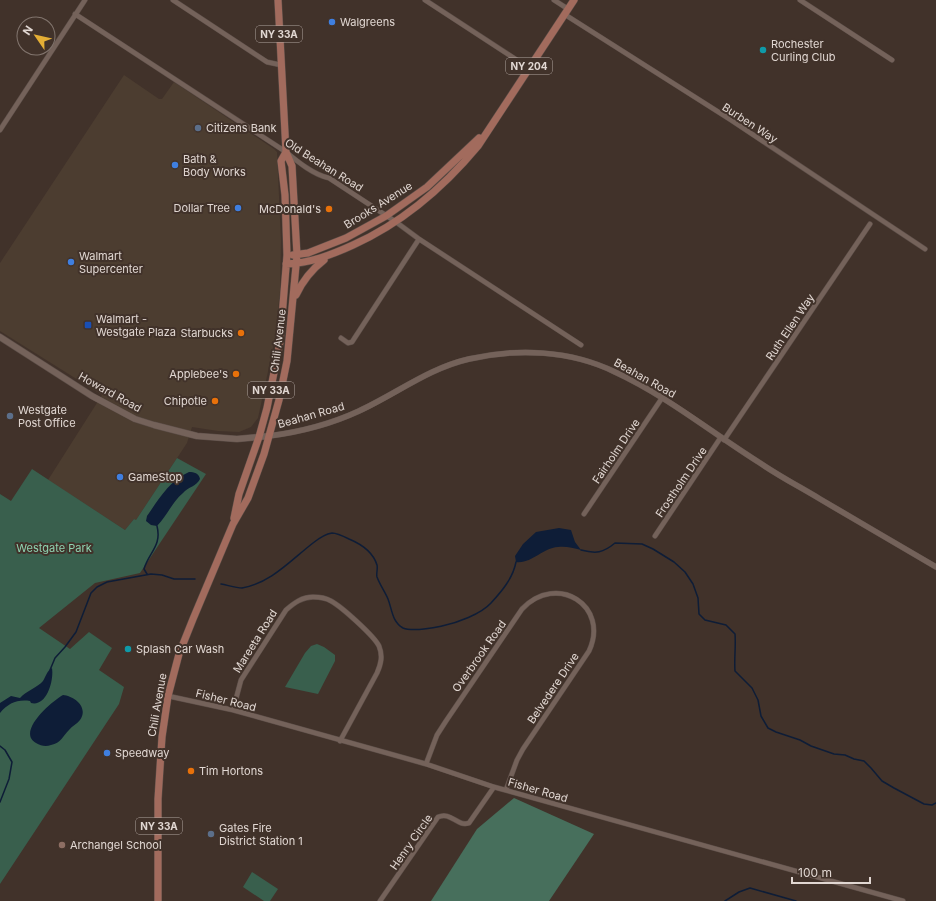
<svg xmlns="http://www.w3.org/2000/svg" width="936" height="901" viewBox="0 0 936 901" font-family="Inter,sans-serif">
  <rect width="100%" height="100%" fill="#41322a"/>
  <path fill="#4c3d30" d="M124 75 159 99H162L174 82 274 149 277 152 281 241 280 291 275 339 258 418 251 427 239 432 218 431 192 427 187 443 136 520 134 519 125 530 48 480 102 395 0 331V263Z"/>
  <path fill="#395f4d" d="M177 458 206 474 140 573 95 583 39 628 70 649 89 632 112 648 99 670 124 687 119 704 0 884V494L11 501 32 469 125 530 134 519 136 520Z
    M317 644 324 647 335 655V661L318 694 285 687 305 653 311 646Z
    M252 872 278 889 270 901H264L243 887Z"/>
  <path fill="#476f5c" d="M514 798 594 834 549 901H431L477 829Z"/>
  <path fill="#0e1d37" d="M189 472C194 472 199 473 200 479 197 486 188 487 183 493 172 502 167 516 157 526L151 525 146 521 147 516C159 499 169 481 189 472Z
    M559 528 571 530 575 542 581 550C573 548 566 546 558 547 542 548 532 564 516 562L515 556 523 544 536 532Z
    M52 668C54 680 47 707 31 703L30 701C18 699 8 703 0 713V703L11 696 20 698C26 691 38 687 43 681 46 676 47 671 52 668Z
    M63 695C74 696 89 707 80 720 77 724 72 726 69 730 63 736 61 743 51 745 46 747 41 746 36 743 16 732 52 701 63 695Z"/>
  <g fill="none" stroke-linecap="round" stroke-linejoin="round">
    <path stroke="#0e1d37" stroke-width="1.5" d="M581 550C596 554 603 553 615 543L642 544 653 549 674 562 685 572 693 584 698 598 699 614 705 620 726 625 735 634C736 646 734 659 735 671L752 688 758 700 761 716 768 728 776 732 800 740 811 746 834 754 845 755 854 759 864 761 871 768 882 781 894 788 924 804 932 805 936 803
      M147 574 144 569C149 552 162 546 157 526
      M221 584C227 585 236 588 242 588 271 583 291 560 313 543 318 539 325 534 332 533 337 533 345 537 349 539 361 544 373 552 377 565 378 569 376 574 377 577 380 585 385 592 388 599 392 609 392 622 403 628 413 632 432 628 442 626 457 623 481 614 491 603 502 591 513 578 516 562
      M50 670 55 658 65 647 76 632 91 593 97 587 107 582 151 574 162 575 174 579H195
      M0 746 5 750 12 762 9 779 0 802
      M725 901 739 892 750 888 796 901"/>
    <defs>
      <path id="minor" d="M173 0 267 62 281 65
        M425 0 529 68
        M554 0 568 9
        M800 0 892 60
        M75 14 286 152C298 162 314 175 329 178L396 222 419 239 581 345
        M564 14 731 120 925 249
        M0 130 85 0
        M341 338 348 343 352 342 419 239
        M724 440 870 224
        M584 514 662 398
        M655 536 721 437
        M168 696 233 710 426 764 494 787 903 901
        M233 710 241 680 286 610C294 603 302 597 313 597 319 597 326 598 331 601 342 607 374 636 379 646 383 656 381 664 377 673L340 741
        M426 764 437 735 446 721 522 609C557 572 610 606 589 651L523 749 517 760 506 790
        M380 901 438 817C451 811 457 827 469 823L494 787"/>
      <path id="tertiary" d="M269 436C300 432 331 424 359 411 396 394 429 368 469 359 517 348 570 350 615 372 667 396 712 433 760 463 779 476 800 487 820 499 859 522 897 544 936 567"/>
      <path id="secondary" d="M0 337 92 396 135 419 154 425 197 436 237 439 269 436"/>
      <path id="primary" d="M293 255 308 253 346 238 386 216 427 187 479 138
        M286 264C311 263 331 255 353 245 402 223 443 188 478 146L574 0
        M296 295C303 280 311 270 324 260
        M234 518 239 494 259 437 267 408 280 342 287 255 285 195 281 161 286 152
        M158 901V799L162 737 168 696 179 654 193 619 233 524 248 498 264 454 279 400 287 361 297 255 292 166 286 152 278 0"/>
    </defs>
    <use href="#minor" stroke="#5c4e48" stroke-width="5.5"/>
    <use href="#tertiary" stroke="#5c4e48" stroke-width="6"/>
    <use href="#secondary" stroke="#5c4e48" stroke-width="7"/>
    <use href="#primary" stroke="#5c4e48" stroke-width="8"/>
    <use href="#minor" stroke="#74625a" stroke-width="4.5"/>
    <use href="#tertiary" stroke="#74625a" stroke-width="5.5"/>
    <use href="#secondary" stroke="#74625a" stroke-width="6"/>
    <use href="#primary" stroke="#a26b5d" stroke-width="7"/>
  </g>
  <g fill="#3f7fe0" stroke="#41322a" stroke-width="1.5">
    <circle cx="332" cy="22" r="4"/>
    <circle cx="175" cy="165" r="4"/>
    <circle cx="238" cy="208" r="4"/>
    <circle cx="71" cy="262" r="4"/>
    <circle cx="120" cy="477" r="4"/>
    <circle cx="107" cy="753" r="4"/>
  </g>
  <g fill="#0f9aa8" stroke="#41322a" stroke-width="1.5">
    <circle cx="763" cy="50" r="4"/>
    <circle cx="128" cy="649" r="4"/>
  </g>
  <g fill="#5c6f8a" stroke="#41322a" stroke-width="1.5">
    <circle cx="198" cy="128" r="4"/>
    <circle cx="10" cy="416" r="4"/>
    <circle cx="211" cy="834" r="4"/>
  </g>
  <g fill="#e8710a" stroke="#41322a" stroke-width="1.5">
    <circle cx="329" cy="209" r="4"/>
    <circle cx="241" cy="333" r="4"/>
    <circle cx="236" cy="374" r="4"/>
    <circle cx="215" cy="401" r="4"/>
    <circle cx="191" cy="771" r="4"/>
  </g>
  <rect fill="#1a4fb4" stroke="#41322a" stroke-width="1.5" x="84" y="321" width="8" height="8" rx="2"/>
  <circle fill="#8d6e63" stroke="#41322a" stroke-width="1.5" cx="62" cy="845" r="4"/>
  <g text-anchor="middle" stroke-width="4" stroke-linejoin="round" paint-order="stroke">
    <g fill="#41322a" stroke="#b1a6a0" stroke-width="1">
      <rect x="256" y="26" width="46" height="16" rx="3"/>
      <rect x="506" y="58" width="46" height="16" rx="3"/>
      <rect x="248" y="382" width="46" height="16" rx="3"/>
      <rect x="136" y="818" width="46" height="16" rx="3"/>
    </g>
    <g font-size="10" font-weight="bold" fill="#e1d7d2">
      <text x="279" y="38">NY 33A</text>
      <text x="529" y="70">NY 204</text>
      <text x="271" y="394">NY 33A</text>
      <text x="159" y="830">NY 33A</text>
    </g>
    <g font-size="11" fill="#e1d7d2" stroke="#41322a" text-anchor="start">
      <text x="340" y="26">Walgreens</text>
      <text x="771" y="48">Rochester<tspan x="771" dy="13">Curling Club</tspan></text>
      <text x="206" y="132">Citizens Bank</text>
      <text x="183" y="163">Bath &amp;<tspan x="183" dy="13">Body Works</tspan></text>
      <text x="230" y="212" text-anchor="end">Dollar Tree</text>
      <text x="321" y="213" text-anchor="end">McDonald's</text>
      <text x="79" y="260">Walmart<tspan x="79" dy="13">Supercenter</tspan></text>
      <text x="96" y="323">Walmart -<tspan x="96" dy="13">Westgate Plaza</tspan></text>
      <text x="233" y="337" text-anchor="end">Starbucks</text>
      <text x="228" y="378" text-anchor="end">Applebee's</text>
      <text x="207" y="405" text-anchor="end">Chipotle</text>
      <text x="18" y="414">Westgate<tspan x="18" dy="13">Post Office</tspan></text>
      <text x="128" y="481">GameStop</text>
      <text x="136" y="653">Splash Car Wash</text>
      <text x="115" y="757">Speedway</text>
      <text x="199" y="775">Tim Hortons</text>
      <text x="219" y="832">Gates Fire<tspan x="219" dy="13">District Station 1</tspan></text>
      <text x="70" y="849">Archangel School</text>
    </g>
    <g font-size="11" fill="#e1d7d2" stroke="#41322a">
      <text transform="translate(750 123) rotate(33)" y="4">Burben Way</text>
      <text transform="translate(324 165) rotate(32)" y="4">Old Beahan Road</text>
      <text transform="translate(378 205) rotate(-32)" y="4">Brooks Avenue</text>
      <text transform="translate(790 327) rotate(-56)" y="4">Ruth Ellen Way</text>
      <text transform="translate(278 341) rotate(-83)" y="4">Chili Avenue</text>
      <text transform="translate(645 378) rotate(29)" y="4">Beahan Road</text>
      <text transform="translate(110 392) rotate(29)" y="4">Howard Road</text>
      <text transform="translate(311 415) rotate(-16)" y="4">Beahan Road</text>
      <text transform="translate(616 451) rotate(-56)" y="4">Fairholm Drive</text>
      <text transform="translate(681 482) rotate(-56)" y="4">Frostholm Drive</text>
      <text transform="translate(255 641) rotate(-58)" y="4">Mareeta Road</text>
      <text transform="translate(479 656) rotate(-55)" y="4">Overbrook Road</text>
      <text transform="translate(553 688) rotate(-56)" y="4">Belvedere Drive</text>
      <text transform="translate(226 700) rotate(14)" y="4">Fisher Road</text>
      <text transform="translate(157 705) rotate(-80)" y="4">Chili Avenue</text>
      <text transform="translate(538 790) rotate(16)" y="4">Fisher Road</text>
      <text transform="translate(411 842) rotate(-55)" y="4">Henry Circle</text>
    </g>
    <g font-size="11" fill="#8fd4b2" stroke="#41322a">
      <text x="54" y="552">Westgate Park</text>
    </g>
  </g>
  <g transform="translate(36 36) rotate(304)"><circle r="19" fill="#41322a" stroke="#81746d"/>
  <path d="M0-3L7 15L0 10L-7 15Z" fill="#e4ae35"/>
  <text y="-6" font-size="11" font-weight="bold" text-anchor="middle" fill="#e1d7d2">N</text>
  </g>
  <path d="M792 877v6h78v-6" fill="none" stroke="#e1d7d2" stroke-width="2"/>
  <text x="798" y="877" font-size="12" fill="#e1d7d2" stroke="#41322a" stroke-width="3" paint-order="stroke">100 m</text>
</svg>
